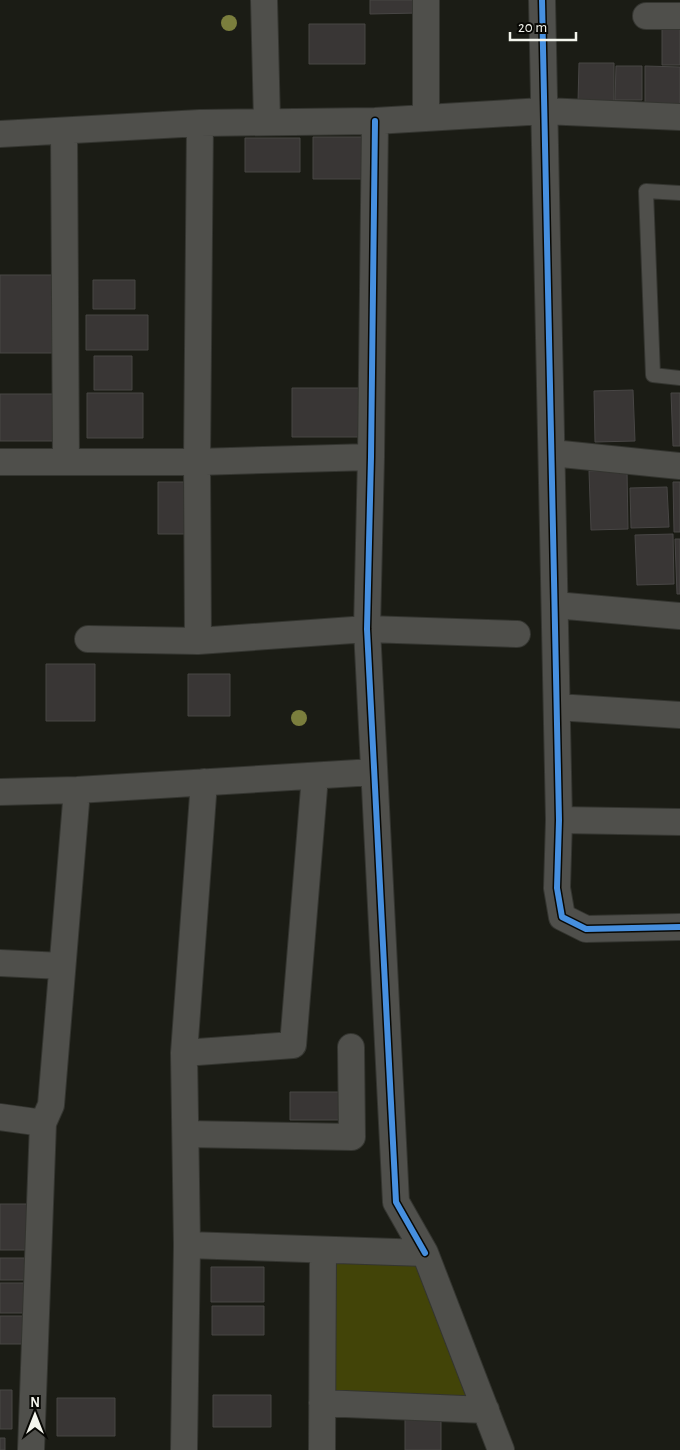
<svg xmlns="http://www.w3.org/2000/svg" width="680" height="1450" viewBox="0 0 680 1450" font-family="'Alegreya Sans',sans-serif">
  <rect width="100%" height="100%" fill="#1b1c15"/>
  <path fill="#424408" d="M330 1262 422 1265 477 1401 331 1396Z"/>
  <path fill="#393635" stroke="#484645" d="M370 0H418V13L370 14Z
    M309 24H365V64H309Z
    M662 26H680V65H662Z
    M579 63H614V103L578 102Z
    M616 66H642V100H615Z
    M645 66 680 67V104H645Z
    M313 137H367V179H313Z
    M245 138H300V172H245Z
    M0 275H52V353H0Z
    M93 280H135V309H93Z
    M86 315H148V350H86Z
    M94 356H132V390H94Z
    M292 388H361V437H292Z
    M633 390 635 441 595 442 594 391Z
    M87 393H143V438H87Z
    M671 393H680V446H673Z
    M0 394H53V441H0Z
    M627 470 628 529 591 530 589 471Z
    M158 482H194V534H158Z
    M673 482H680V532H674Z
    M667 487 669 527 631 528 630 488Z
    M673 534 674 584 637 585 635 535Z
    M675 539H680V594H677Z
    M46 664H95V721H46Z
    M188 674H230V716H188Z
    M290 1092H345V1120H290Z
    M0 1204H32V1250H0Z
    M0 1258H25V1280H0Z
    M211 1267H264V1302H211Z
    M0 1283H30V1313H0Z
    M212 1306H264V1335H212Z
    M0 1316H29V1344H0Z
    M0 1390H12V1429H0Z
    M213 1395H271V1427H213Z
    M57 1398H115V1436H57Z
    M405 1418H441V1450H405Z
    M0 1438H5V1450H0Z"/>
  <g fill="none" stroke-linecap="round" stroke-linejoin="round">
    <defs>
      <path id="lane" d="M680 193 646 191 653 375 680 378"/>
      <path id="street" d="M264 0 267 121
        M426 0V117
        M542 0 559 820 557 888 562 917 586 929 679 927
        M646 16H680
        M375 121 371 457 367 629 396 1202 425 1253
        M64 131 66 462
        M0 134 200 123 375 121 544 111 680 117
        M552 453 680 466
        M0 462H197L371 457
        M555 605 680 616
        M88 639 198 641 367 629 517 634
        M198 641 197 462 200 123
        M557 707 680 715
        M0 792 77 790 374 772
        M559 820 680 822
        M0 963 62 966
        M184 1053 293 1045 315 776
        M0 1117 43 1123 31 1450
        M43 1123 51 1105 77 790
        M186 1134 352 1137 351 1047
        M187 1245 425 1253 501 1450
        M322 1403 486 1410
        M184 1450 187 1245 184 1053 204 782
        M322 1450 323 1250"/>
    </defs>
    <use href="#lane" stroke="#343530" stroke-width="16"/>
    <use href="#street" stroke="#343530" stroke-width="28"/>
    <use href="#lane" stroke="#4f4f4b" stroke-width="14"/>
    <use href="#street" stroke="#4f4f4b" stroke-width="26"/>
    <defs>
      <path id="cycleway" d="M542 0 559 820 557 888 562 917 586 929 679 927
        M375 121 371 457 367 629 396 1202 425 1253"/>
    </defs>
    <use href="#cycleway" stroke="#080804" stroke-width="9"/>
    <use href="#cycleway" stroke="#468fdf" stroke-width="6"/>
  </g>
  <g fill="#7b7e3d">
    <circle cx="229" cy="23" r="8"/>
    <circle cx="299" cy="718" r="8"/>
  </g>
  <g transform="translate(35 1415)" stroke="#080804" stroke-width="4" paint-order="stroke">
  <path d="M0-4L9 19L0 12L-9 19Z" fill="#f4f5ed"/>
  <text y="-8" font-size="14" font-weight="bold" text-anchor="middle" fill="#f4f5ed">N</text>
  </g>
  <path d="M510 32v8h66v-8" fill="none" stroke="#f4f5ed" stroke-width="2.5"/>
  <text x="518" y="32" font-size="15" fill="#f4f5ed" stroke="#080804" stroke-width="4" paint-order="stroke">20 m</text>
</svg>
